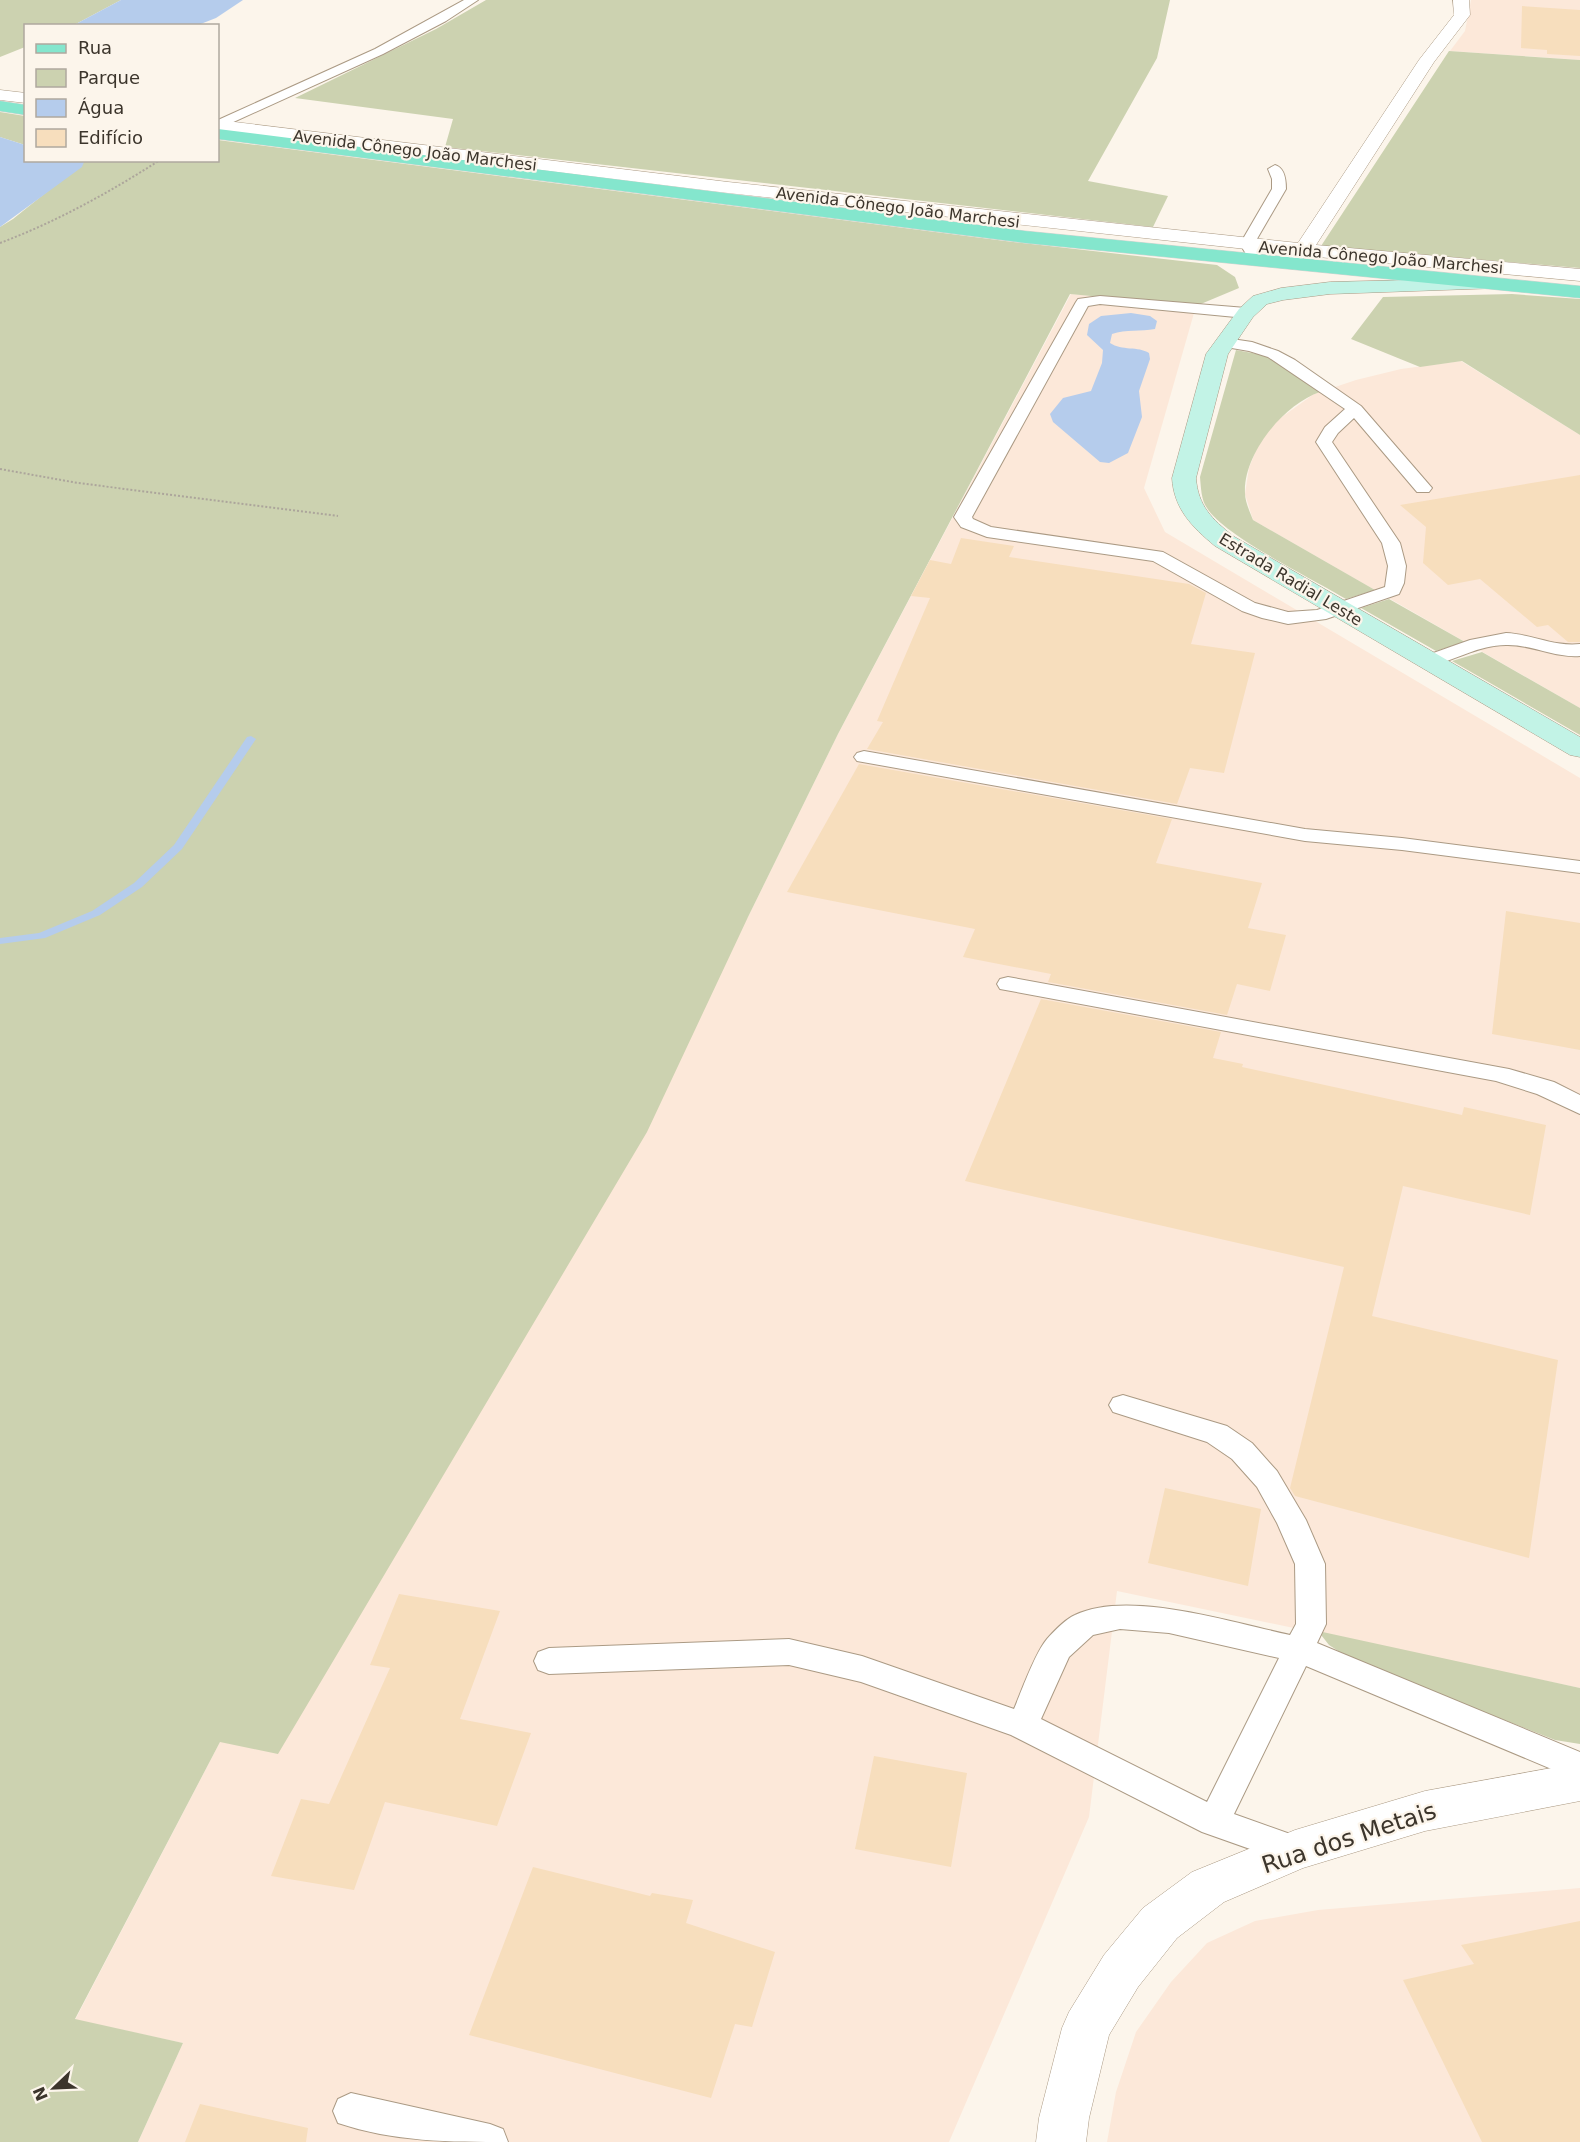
<svg xmlns="http://www.w3.org/2000/svg" width="1580" height="2142" viewBox="0 0 1580 2142" font-family="'DejaVu Sans',sans-serif">
  <rect width="100%" height="100%" fill="#fcf5eb"/>
  <path fill="#fce8d9" d="M1471 0H1580V60L1450 51 1465 31Z
    M1071 294 1196 306 1144 488 1165 532 1580 778V1688L1117 1591 1089 1817 949 2142H138L183 2043 75 2020 220 1742 748 917 838 734Z
    M1461 361 1580 435V708L1253 520 1245 494 1249 468 1260 440 1279 419 1314 394 1356 380 1401 369Z
    M1580 1888V2142H1107L1116 2092 1136 2032 1171 1982 1207 1943 1255 1921 1318 1910Z"/>
  <path fill="#ccd2b0" d="M0 0H121L74 25 26 26 25 47 0 57Z
    M486 0H1170L1157 58 1088 181 1168 196 1153 227 445 147 453 119 295 98 436 29Z
    M1449 51 1580 60V268L1321 246Z
    M0 112 25 116V145L0 137Z
    M218 140 1013 242 1217 265 1235 277 1239 288 1196 306 1070 294 838 734 748 917 647 1132 278 1754 220 1742 75 2019 183 2043 138 2142H0V227L13 219 84 162 82 161 218 160Z
    M1512 294 1580 299V435L1462 361 1420 367 1351 339 1383 297Z
    M1236 350 1268 356 1320 392C1284 404 1243 454 1245 493 1245 502 1250 512 1253 520L1375 590 1346 599C1315 580 1224 536 1207 508 1201 500 1201 487 1200 477Z
    M1389 599 1465 642 1436 651 1361 608Z
    M1482 652 1580 708V735L1452 661Z
    M1318 1631 1580 1688V1744L1555 1740 1352 1660 1329 1645Z"/>
  <path fill="#b5ccec" d="M121 0H243L216 18 198 25H74Z
    M0 137 25 145 26 160 84 162 82 167 0 227Z
    M1131 313 1150 316 1157 321 1155 329C1141 332 1126 329 1112 334L1110 343C1122 351 1138 346 1149 353L1150 359 1139 391 1142 417 1128 453 1109 463 1100 462 1053 422 1050 414 1063 398 1091 391 1102 363 1103 350 1087 335 1089 324 1101 316Z"/>
  <g fill="none" stroke-linecap="round" stroke-linejoin="round">
    <path fill="#b5ccec" fill-rule="evenodd" d="M251 736 256 739 182 849 142 887 100 915 45 938 0 944V938L39 933 92 911 134 883 174 845 247 737Z"/>
  </g>
  <path fill="#f7debd" d="M1522 6 1580 10V56L1547 54V50L1521 48Z
    M1580 475V642H1568L1548 625 1537 627 1480 579 1448 585 1423 563 1426 527 1400 505Z
    M961 538 1014 546 1009 557 1189 584 1206 593 1191 644 1255 653 1224 773 1190 768 1177 804 867 749 883 722 877 721 930 598 911 596 930 560 951 564Z
    M859 764 1172 819 1156 863 1262 883 1248 928 1286 935 1270 991 1237 984 1227 1015 1048 982 1051 974 963 957 975 929 787 892Z
    M1506 911 1580 923V1050L1492 1034Z
    M1041 999 1221 1032 1213 1058 1243 1064 1242 1067 1462 1115 1464 1107 1546 1125 1530 1215 1403 1186 1372 1316 1558 1360 1529 1558 1295 1496 1290 1488 1344 1267 965 1181Z
    M1165 1488 1261 1509 1248 1586 1148 1563Z
    M399 1594 500 1611 460 1719 531 1733 497 1826 385 1802 354 1890 271 1876 301 1799 329 1804 390 1668 370 1665Z
    M874 1756 967 1773 951 1867 855 1849Z
    M533 1867 650 1896 652 1893 693 1900 686 1923 775 1952 752 2027 735 2024 711 2098 469 2035Z
    M1580 1921V2142H1482L1403 1980 1474 1964 1461 1945Z
    M200 2104 308 2128 306 2142H185Z"/>
  <g fill="none" stroke-linecap="round" stroke-linejoin="round">
    <defs>
      <path id="lane" d="M464 0H478L446 21 383 54 218 129V120L375 49Z
        M1275 165C1285 168 1286 180 1286 189L1254 244 1264 261 1257 265 1252 264 1240 244 1272 189V179L1268 169Z
        M1100 296 1246 308 1254 313 1246 318 1100 304 1088 306 972 517 973 519 991 527 1163 552 1255 603 1288 612 1317 610 1385 587 1388 566 1382 543 1316 442 1325 427 1345 409 1268 357 1249 351 1220 346 1217 343 1225 338 1252 342 1278 351 1295 360 1361 406 1432 488 1429 492H1417L1354 418 1338 433 1332 442 1400 543 1406 566 1404 583 1399 594 1326 619 1288 624 1262 618 1242 611 1153 561 987 537 961 527 954 517 1076 302 1078 299Z
        M1506 633C1531 634 1554 647 1580 644V656C1554 658 1531 644 1506 645 1479 645 1455 660 1429 667L1422 665 1419 661 1422 657 1470 640Z
        M864 751 1305 829 1402 838 1580 861V873L1402 850 1305 841 857 761 854 757 857 753Z
        M1008 977 1509 1069 1554 1082 1580 1095V1114L1537 1094 1496 1081 1000 989 997 984 1000 979Z
        M1123 1395 1227 1426 1252 1443 1277 1471 1306 1520 1325 1564 1326 1624 1317 1643 1580 1752V1781L1306 1666 1234 1814 1307 1840 1312 1850 1307 1860 1295 1865 1202 1832 1011 1735 861 1682 789 1665 549 1674 538 1670 534 1661 538 1652 549 1648 789 1639 862 1656 1014 1709C1022 1690 1035 1653 1047 1639 1054 1631 1066 1619 1075 1615 1128 1589 1234 1623 1290 1635L1296 1624 1295 1564 1277 1523 1257 1487 1232 1459 1207 1442 1113 1412 1109 1405 1113 1398ZM1120 1629 1169 1633 1279 1658 1207 1802 1041 1719 1069 1657 1093 1635Z
        M351 2093 490 2124 503 2129 508 2142C450 2142 394 2142 338 2123L333 2111 338 2099Z"/>
      <path id="street" d="M1453 0H1469L1470 15 1434 62 1316 245 1580 269V281L1307 256 1295 263H1281L1278 259 1283 253 728 193 218 130V120L728 182 1298 243 1419 60 1454 15Z
        M0 90 26 93V103L0 100Z
        M1580 1763V1801L1425 1831 1303 1868 1224 1902 1177 1938 1138 1987 1109 2035 1089 2118 1086 2142H1036L1039 2118 1062 2028 1069 2012 1104 1955 1143 1908 1192 1872 1295 1830 1425 1791Z"/>
      <path id="secondary" d="M1492 278 1499 280 1502 284 1499 288 1330 294 1283 300 1267 304 1253 317 1228 354 1196 478C1198 506 1212 519 1233 536L1580 737V757L1570 755 1215 546C1192 527 1174 509 1172 478L1206 354 1239 309 1253 296 1281 288 1330 282Z"/>
      <path id="primary" d="M0 101 26 105V115L0 111Z
        M218 129 1025 231 1580 286V298L1025 243 218 139Z"/>
    </defs>
    <use href="#lane" stroke="#ab9a84" stroke-width="2"/>
    <use href="#street" stroke="#ab9a84" stroke-width="1"/>
    <use href="#secondary" stroke="#ab9a84" stroke-width="1"/>
    <use href="#primary" stroke="#d4d3d1" stroke-width="1"/>
    <path stroke="#aca59b" stroke-width="2" stroke-dasharray="2 2" stroke-linecap="butt" d="M0 243C56 222 110 192 160 160
      M0 469 78 483 338 516"/>
    <use href="#lane" fill="#fff" fill-rule="evenodd"/>
    <use href="#street" fill="#fff" fill-rule="evenodd"/>
    <use href="#secondary" fill="#c2f3e6" fill-rule="evenodd"/>
    <use href="#primary" fill="#84e6cd" fill-rule="evenodd"/>
  </g>
  <g text-anchor="middle" stroke-width="4.5" stroke-linejoin="round" paint-order="stroke">
    <g font-size="16" fill="#3c352c" stroke="#fcf5eb">
      <text transform="translate(415 150) rotate(7)" y="6">Avenida Cônego João Marchesi</text>
      <text transform="translate(898 207) rotate(7)" y="6">Avenida Cônego João Marchesi</text>
      <text transform="translate(1381 257) rotate(5)" y="6">Avenida Cônego João Marchesi</text>
      <text transform="translate(1291 579) rotate(31)" y="6">Estrada Radial Leste</text>
    </g>
    <g font-size="24" fill="#3c352c" stroke="#fcf5eb">
      <text transform="translate(1349 1838) rotate(-18)" y="8">Rua dos Metais</text>
    </g>
  </g>
  <rect x="24" y="24" width="195" height="138" fill="#fcf5eb" stroke="#afa89f" stroke-width="1.5"/>
  <rect x="36" y="44" width="30" height="9" fill="#84e6cd" stroke="#afa89f" stroke-width="1.5"/>
  <text x="78" y="54" font-size="18" fill="#3c352c">Rua</text>
  <rect x="36" y="69" width="30" height="18" fill="#ccd2b0" stroke="#afa89f" stroke-width="1.5"/>
  <text x="78" y="84" font-size="18" fill="#3c352c">Parque</text>
  <rect x="36" y="99" width="30" height="18" fill="#b5ccec" stroke="#afa89f" stroke-width="1.5"/>
  <text x="78" y="114" font-size="18" fill="#3c352c">Água</text>
  <rect x="36" y="129" width="30" height="18" fill="#f7debd" stroke="#afa89f" stroke-width="1.5"/>
  <text x="78" y="144" font-size="18" fill="#3c352c">Edifício</text>
  <g transform="translate(54 2088) rotate(247)" stroke="#fcf5eb" stroke-width="4.5" paint-order="stroke">
  <path d="M0-4.5L10 22L0 15L-10 22Z" fill="#3c352c"/>
  <text y="-9" font-size="16" font-weight="bold" text-anchor="middle" fill="#3c352c">N</text>
  </g>
</svg>
